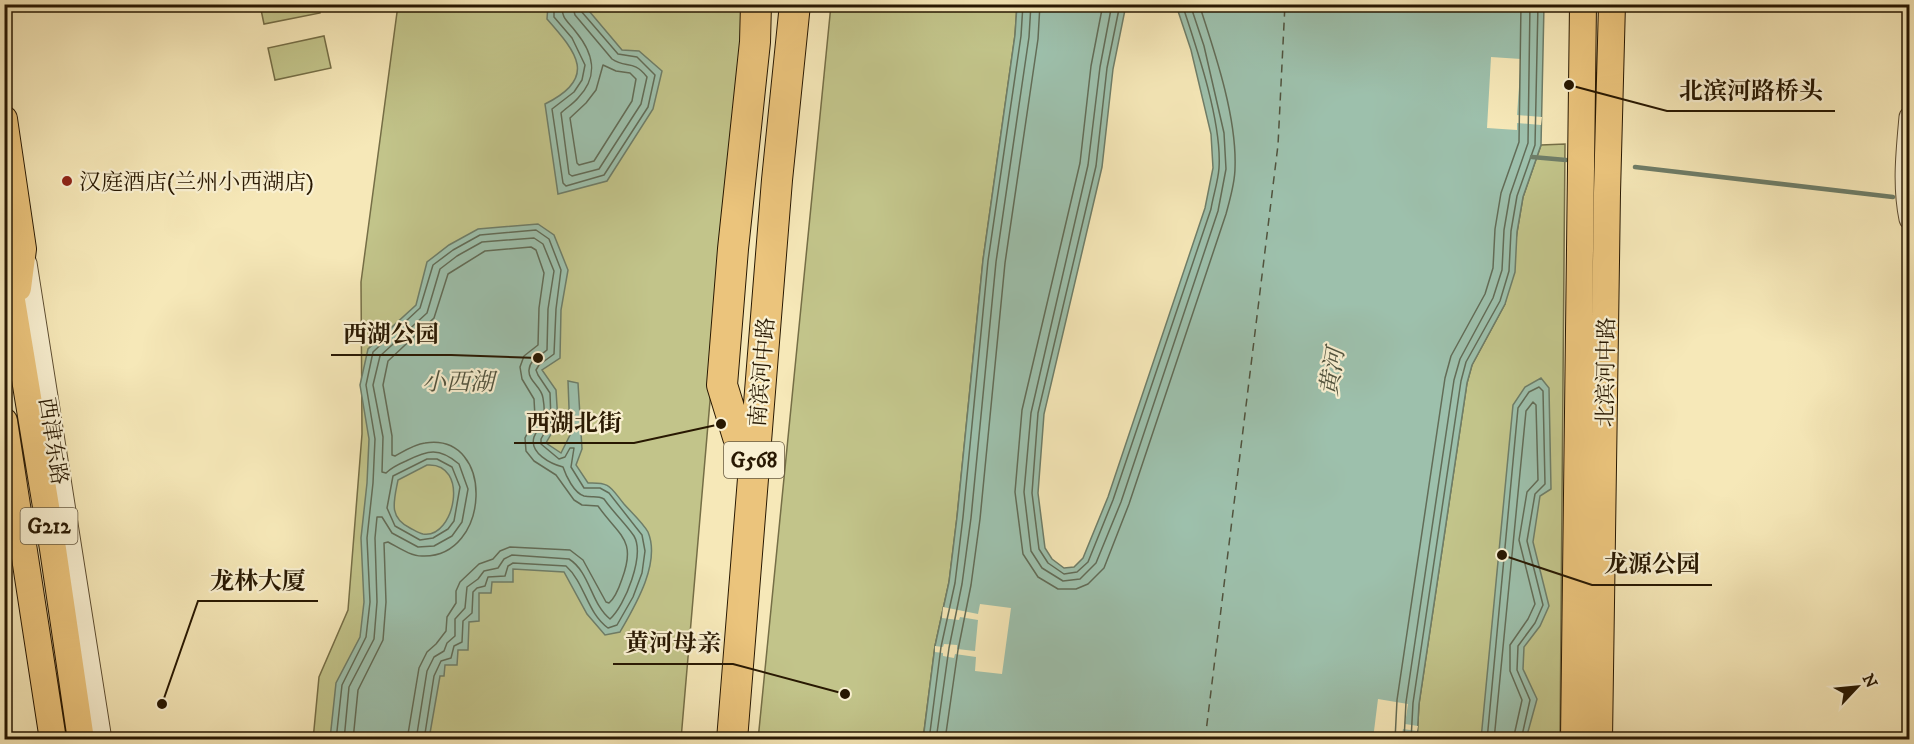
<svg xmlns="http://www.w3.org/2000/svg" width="1914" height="744" viewBox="0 0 1914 744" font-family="'IM FELL DW Pica','Noto Serif SC',serif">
  <rect width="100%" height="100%" fill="#f6e8b8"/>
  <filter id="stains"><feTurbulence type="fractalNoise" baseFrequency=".00333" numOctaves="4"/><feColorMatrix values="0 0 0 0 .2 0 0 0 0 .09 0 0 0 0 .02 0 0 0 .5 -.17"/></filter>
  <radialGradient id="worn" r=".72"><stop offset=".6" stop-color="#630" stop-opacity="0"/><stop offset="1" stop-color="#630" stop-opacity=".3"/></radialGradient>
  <path fill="#c2c48a" stroke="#756e46" stroke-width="1.5" d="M260 5H319L320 13 264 24Z
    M398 5H744L681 739 313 740 319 677 348 610 362 434 361 282Z
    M831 5H1017L1015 35 983 260 957 517 949 582 935 646 923 739 758 740Z
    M324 36 331 68 275 80 268 48Z
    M1565 144 1560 739 1417 740 1419 704 1467 383 1472 365 1505 304 1523 197 1541 145Z"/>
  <path fill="#9dc0ac" stroke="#6e7d68" stroke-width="1.5" fill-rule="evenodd" d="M548 5H584L622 50 639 51 662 71 653 109 607 181 558 194 545 104C598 78 577 53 547 19Z
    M1017 5H1126L1113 69 1102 167 1044 414 1038 493 1045 548 1052 559 1064 568 1074 567 1083 558 1108 497 1205 208 1213 168 1211 134 1191 50 1176 5H1544L1541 145 1523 197 1517 232 1515 272 1505 304 1472 365 1467 383 1419 704 1417 739 923 740 935 646 949 582 957 517 983 260 1015 35Z
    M538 224 554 235 568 270 561 310 560 358 542 370 556 390 558 422 546 443 561 453 570 435 568 381 578 383 582 449 576 465 588 483C611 482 610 487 624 504 631 512 643 523 648 532 661 563 635 606 620 632L605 635 587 614 564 572 513 569V582H492L491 593H479V621L469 622 468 650H458L457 665H445L444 676H440L429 739H330L336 683 360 637 364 602 361 538 367 483 369 439 360 385 368 349 416 305 427 262 449 245 478 229ZM427 465C470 462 455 539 423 534 419 533 414 530 410 528 388 517 394 501 398 480Z
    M1541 378 1549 388 1551 489 1540 496 1533 542 1549 606 1540 626 1524 647 1523 669 1537 699 1526 739H1481L1513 405 1525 387Z"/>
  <path fill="#f6e8b8" d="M1491 57 1521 59 1517 115 1542 117 1541 125 1517 123V130L1487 128Z
    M980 604 1011 608 1002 674 975 671 976 657 955 654 954 658 943 656V653L935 652V646L943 647 944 644 957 645V649L975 651 978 620 960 617 959 620 942 618 943 607 978 614Z
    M1378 699 1408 704 1405 724 1418 726 1417 731 1403 729 1401 739H1373Z"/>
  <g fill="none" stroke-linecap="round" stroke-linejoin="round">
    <path stroke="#626c57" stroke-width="1.5" d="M554 4V17L572 38 585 65 582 80 574 92 552 109 563 183 566 186 604 175 648 107 655 75 637 57 618 54 581 11 580 4
      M562 4C561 19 568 21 576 32 594 54 599 76 578 98 573 104 566 108 561 113L569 174 572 176 599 169 641 104 647 77C633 59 626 69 612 59L575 15 572 4
      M1103 4 1091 66 1080 163 1022 410 1015 492 1023 554 1038 577 1058 589H1076L1088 584 1104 568 1129 504 1226 214C1230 199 1235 183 1235 168 1237 117 1215 53 1199 4
      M1112 4 1100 67 1088 165 1031 413 1024 492 1031 551 1042 568 1063 581 1080 579 1096 563 1121 502 1218 211 1226 169 1224 133 1204 46 1190 4
      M1120 4 1107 68 1096 166 1038 413 1032 493 1039 549 1048 563 1064 574 1077 572 1088 562 1113 500 1211 209C1213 196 1218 182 1219 168 1222 122 1197 49 1182 4
      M603 65 616 71 630 73 636 79 632 101 594 161 579 165 577 163 570 118 586 103 596 90Z
      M427 459H437L452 467 460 487 454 521 448 529 433 538 420 540 395 526 387 508 393 476Z
      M336 740 342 685 366 637 370 602 367 538 373 483 375 439 366 385 373 352 420 308 433 265 453 250 480 235 536 230 549 239 561 270 556 309 554 354 539 365 536 370 538 375 550 393 551 421 541 439V444L559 459 565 457 570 448H574L571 467 584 488H600L609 493 642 535 645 551 642 573 633 597 617 625 608 628C587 613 585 583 566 566L513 563 508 566 505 576 488 577 485 586 477 588 473 592 472 613 463 621 462 642 454 646 451 658 441 661 434 676 424 740
      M344 740 349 687 374 639 377 602 375 538 377 517H382L392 533 418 547 434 546 452 536 462 522 468 489 459 464C439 447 428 450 406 461 399 464 392 467 386 473L382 472 383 437 373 385 380 356 427 313 440 269 457 256 482 242 534 238 543 244 554 271 548 309 547 350C540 356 530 359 529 370 528 381 542 387 543 398 544 404 545 415 543 421 541 427 536 431 534 437 529 453 551 464 563 467 566 476 574 493 584 496 592 498 597 495 604 499 613 512 625 523 634 536 645 555 625 606 610 619 591 604 590 572 569 559L512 555 504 559 498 568 484 571 478 579 467 587 465 608 455 619V636L447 643 444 651 434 657 427 671 416 740
      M353 740 358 690 383 640 386 602 384 543 388 542C398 547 410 556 422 556 491 559 496 432 425 443 415 444 404 451 395 456L392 455V436L383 385 388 361 434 318 448 274 485 251 531 247 536 250 544 273 539 308 538 345 524 356 520 367 522 379 534 399 535 417 525 438 526 451 534 461 556 475 574 500 582 505 598 506C619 536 637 539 622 579 619 588 615 598 609 603L606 602 583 560 570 550 510 547 500 551 493 559 479 564 460 582 456 591V603L447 617 446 631 436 644 427 652 419 668 407 740
      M929 740 941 647 955 583 963 517 988 261 1021 36 1023 4
      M936 740 949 648 962 584 971 518 996 262 1029 37 1031 4
      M945 740 958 650 971 585 980 519 1005 263 1038 39 1040 4
      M1395 740 1397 700 1445 378 1451 356 1485 294 1493 268 1495 229 1501 193 1519 142 1521 4
      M1404 740 1406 702 1454 380 1460 359 1493 298 1502 270 1504 230 1510 195 1528 143 1530 4
      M1411 740 1413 703 1461 381 1466 362 1500 301 1509 271 1511 231 1517 196 1535 145 1538 4
      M1487 740 1518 408 1529 392 1539 387 1543 391 1545 484 1535 494 1527 541 1543 605 1535 623 1518 646 1517 670 1530 700 1521 740
      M1494 740 1526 411 1533 402 1536 405 1538 480 1527 492 1519 540 1535 604 1528 619 1510 645V671L1522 700 1513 740"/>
    <path stroke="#6e7d68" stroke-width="4.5" d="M1532 157 1566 160
      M1635 167 1893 197"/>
    <path stroke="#51533e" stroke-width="1.5" stroke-dasharray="8 6" stroke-linecap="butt" d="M1205 740 1278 145 1285 4"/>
    <defs>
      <path id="minor" d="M1910 117C1907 151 1903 185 1910 219
        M26 263 101 740"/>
      <path id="major" d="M4 119 23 249 18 288
        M4 252 53 549 81 740
        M4 421 53 740
        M1574 740 1583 4
        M1599 740 1607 193 1612 4"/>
      <path id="highway" d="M738 437 722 385 733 249 755 42 756 4
        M732 740 777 180 795 4"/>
    </defs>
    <use href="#minor" stroke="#5c4c30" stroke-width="23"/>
    <use href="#major" stroke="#281802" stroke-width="28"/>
    <use href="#highway" stroke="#281802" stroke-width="32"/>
    <use href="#minor" stroke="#f9f0d1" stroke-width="21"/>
    <use href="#major" stroke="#ebc47c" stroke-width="26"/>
    <use href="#highway" stroke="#ebc47c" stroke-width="30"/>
  </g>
  <circle fill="#8f2418" stroke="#f9f0d1" stroke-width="2" cx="67" cy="181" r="6"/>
  <g text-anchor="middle" stroke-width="4.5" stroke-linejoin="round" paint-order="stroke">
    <g fill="#f9f0d1" stroke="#675940" stroke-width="1.5">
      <rect x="724" y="442" width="60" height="36" rx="4.5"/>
      <rect x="20.5" y="508" width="57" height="36" rx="4.5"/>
    </g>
    <g font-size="21" font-weight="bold" fill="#281802">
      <text x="754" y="467">G568</text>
      <text x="49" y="533">G212</text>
    </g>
    <g font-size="22" fill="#281802" stroke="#f9f0d1" text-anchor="start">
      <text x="79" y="189">汉庭酒店(兰州小西湖店)</text>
    </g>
    <g font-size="22" fill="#281802" stroke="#f9f0d1">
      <text transform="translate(761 372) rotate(-85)" y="8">南滨河中路</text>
      <text transform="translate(1605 372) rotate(-89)" y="8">北滨河中路</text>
      <text transform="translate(54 441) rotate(81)" y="8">西津东路</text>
    </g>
    <g font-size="24" font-style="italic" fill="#51533e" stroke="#f9f0d1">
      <text transform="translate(1332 372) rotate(-81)" y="8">黄河</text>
      <text x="458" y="390">小西湖</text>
    </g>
  </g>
  <path fill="none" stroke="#281802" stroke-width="2" d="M1569 85L1667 111H1835M538 358L451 355H331M721 424L634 443H514M1502 555L1592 585H1712M162 704L198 601H318M845 694L733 664H613"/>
  <g fill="#281802" stroke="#f9f0d1" stroke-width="2">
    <circle cx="1569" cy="85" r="6"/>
    <circle cx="538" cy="358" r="6"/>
    <circle cx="721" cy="424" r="6"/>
    <circle cx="1502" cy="555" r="6"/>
    <circle cx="162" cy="704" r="6"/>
    <circle cx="845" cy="694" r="6"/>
  </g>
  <g font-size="24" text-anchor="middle" font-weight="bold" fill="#281802" stroke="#f9f0d1" stroke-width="4.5" stroke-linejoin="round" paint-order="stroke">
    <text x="1751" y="99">北滨河路桥头</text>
    <text x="391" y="342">西湖公园</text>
    <text x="574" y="431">西湖北街</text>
    <text x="1652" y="572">龙源公园</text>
    <text x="258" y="589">龙林大厦</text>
    <text x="673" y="651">黄河母亲</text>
  </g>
  <rect width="1914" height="744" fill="none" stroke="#f6e8b8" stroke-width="24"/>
  <rect x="6" y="6" width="1902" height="732" fill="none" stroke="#281802" stroke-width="3"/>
  <rect x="12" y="12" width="1890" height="720" fill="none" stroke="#281802" stroke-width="1.5"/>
  <g transform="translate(1857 687) rotate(64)" stroke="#f9f0d1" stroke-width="4.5" paint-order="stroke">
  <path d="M0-4.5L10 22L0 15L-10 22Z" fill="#281802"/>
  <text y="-9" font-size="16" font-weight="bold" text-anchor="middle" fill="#281802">N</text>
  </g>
  <rect width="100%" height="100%" filter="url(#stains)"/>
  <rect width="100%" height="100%" fill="url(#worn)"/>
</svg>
